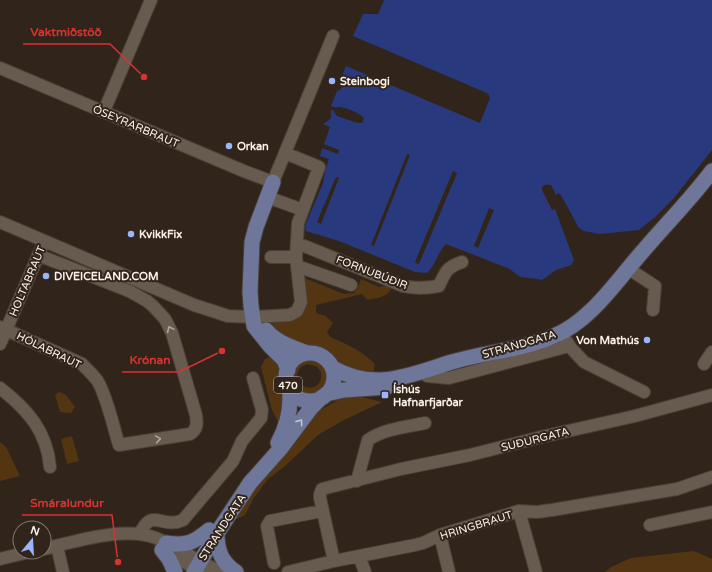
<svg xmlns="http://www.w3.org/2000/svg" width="712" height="572" viewBox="0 0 712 572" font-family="'Varela Round',sans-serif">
  <rect width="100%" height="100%" fill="#31251b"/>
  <path fill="#543512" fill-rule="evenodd" d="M302 277 344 294 354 293 357 289 361 279 379 287 389 286 391 288C389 297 376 298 368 300L362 294 316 305V313L326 316 333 323 327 332 330 337C347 344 362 351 375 364L373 373H362L336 365 332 359 320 350 294 345 269 324 290 320Z
    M273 356 282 367 283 375 288 391 276 431 278 422 272 410 261 367 265 359Z
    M304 357C320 356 334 368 327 384 325 387 323 389 321 391 298 411 273 370 304 357ZM307 364 316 366 321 372C324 396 291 390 298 372 299 368 303 366 307 364Z
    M59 392 66 395 75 407 71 413 60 412 55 395Z
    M354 395 382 402 342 421 318 435 285 466 268 479 253 499 245 515 229 523 315 413 345 396Z
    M72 436 79 461 67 464 61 439Z
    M0 442 6 447 20 476 0 481Z
    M694 551 712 559V572H605L611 567 631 558Z"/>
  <path fill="#283a7d" d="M384 0H712V150L674 198 655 217 639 230 600 234 584 231 579 228 562 197 559 193 556 195 551 185C547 184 545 184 542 187V190L552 210 555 209 574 260 571 265 556 270 542 280C526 276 524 282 510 269L446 244C438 251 437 263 427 273L415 272 339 241 306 231 305 226 323 183 325 171 329 159 320 156 322 148 338 154 339 150 324 144 330 127 323 124C334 117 330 120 331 110H333L337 116 358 123H362L364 118C360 113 347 108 340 107 336 107 335 108 331 106L337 91 340 90 345 84 343 73 346 66 480 123 490 98 489 95 487 93 353 36 363 14H378Z"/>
  <path fill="#31251b" d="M407 154 410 155 374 246 371 245Z
    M453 171 457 173 419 264H418L415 262Z
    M336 177 339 178 321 224 317 222Z
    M489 208 494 210 478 248 474 246Z"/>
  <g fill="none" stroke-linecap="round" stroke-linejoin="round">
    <defs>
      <path id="minor" d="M0 68 246 172 273 182 333 36
        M104 111 151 0
        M267 197 303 210
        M0 222 194 305 228 316 253 317 290 315 297 311 301 302 296 257 298 223 319 167 285 153
        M297 243 403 286C416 289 426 288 439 286 445 272 447 267 462 262
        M271 257H296
        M297 266 351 285
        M635 273 655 286 653 310
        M0 327 82 364C87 369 92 374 97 380 107 396 113 426 119 445L190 434C198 429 197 423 196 415L172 333 165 319 153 306 147 301 129 291 38 255
        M565 339 571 348 584 362 644 392
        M0 344 41 249
        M704 364 712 352
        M427 376 449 378 569 346
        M0 388C27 409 47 431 50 467
        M357 481 368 440C384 429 405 427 425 423
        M519 511 536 572
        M650 525 712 512
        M140 534C152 506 162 530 183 520L233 461 242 441 261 418 262 410 253 378
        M440 535 449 572
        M57 546 63 572
        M44 549C77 541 124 526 156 538 179 547 199 563 221 572
        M163 551 203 572
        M359 556 365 572
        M0 559 29 552
        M334 561 320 498V494L322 489 401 469 470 455 541 437 635 416 712 395
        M274 563 267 526 270 521 322 511
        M288 572 334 561 415 545 423 543 440 535 519 511 537 512 552 510 677 489 712 477"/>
      <path id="major" d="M273 182 256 227 252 242 250 292 251 306 254 326 270 346 284 360 288 370
        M266 330C276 342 293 348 307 353
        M286 377a24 24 0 1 1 48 0a24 24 0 1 1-48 0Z
        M333 368C376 392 409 375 452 362 485 352 522 350 554 336 591 321 618 279 643 251 666 224 691 199 712 171
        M326 394 344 390 387 387
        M278 443C287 426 292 406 289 387
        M217 533C217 550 221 562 236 572
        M166 543C187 546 193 543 209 530
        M162 550 169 559 175 572
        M194 572 217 533 250 483 281 448 311 408 322 397"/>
    </defs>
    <use href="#minor" stroke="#4a4037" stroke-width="14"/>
    <use href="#major" stroke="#4a4037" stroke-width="17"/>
    <use href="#minor" stroke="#675a4e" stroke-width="12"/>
    <use href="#major" stroke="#6e769a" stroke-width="15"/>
  </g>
  <defs><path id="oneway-chevron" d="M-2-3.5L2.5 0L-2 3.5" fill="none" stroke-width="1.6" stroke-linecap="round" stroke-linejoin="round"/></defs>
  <g stroke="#b0a69c">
    <use href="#oneway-chevron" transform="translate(170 329) rotate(-114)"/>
    <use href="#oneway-chevron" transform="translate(158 439) rotate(-9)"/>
  </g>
  <use stroke="#c8c6ce" href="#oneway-chevron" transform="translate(300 422) rotate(-54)"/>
  <g fill="#9bb5fd" stroke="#31251b" stroke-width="1.5">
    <circle cx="332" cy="81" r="4"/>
    <circle cx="229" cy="146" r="4"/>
    <circle cx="131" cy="234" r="4"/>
    <circle cx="46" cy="276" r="4"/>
    <circle cx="647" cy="340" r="4"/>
    <rect x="381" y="391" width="8" height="8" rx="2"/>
  </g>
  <g text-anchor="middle" stroke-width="4" stroke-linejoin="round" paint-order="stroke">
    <rect fill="#31251b" stroke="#bdb4ac" stroke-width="1" x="274" y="377" width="28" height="16" rx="3"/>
    <g font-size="10" font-weight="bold" fill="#f9f1ea">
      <text x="288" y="389">470</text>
    </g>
    <g font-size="11" font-weight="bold" fill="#f9f1ea" stroke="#31251b" text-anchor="start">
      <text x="340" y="85">Steinbogi</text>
      <text x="237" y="150">Orkan</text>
      <text x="139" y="238">KvikkFix</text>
      <text x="54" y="280">DIVEICELAND.COM</text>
      <text x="639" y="344" text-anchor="end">Von Mathús</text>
      <text x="393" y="393">Íshús<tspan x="393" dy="13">Hafnarfjarðar</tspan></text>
    </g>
    <g font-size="11" fill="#f9f1ea" stroke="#31251b">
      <text transform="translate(136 126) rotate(23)" y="4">ÓSEYRARBRAUT</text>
      <text transform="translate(372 272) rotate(21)" y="4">FORNUBÚÐIR</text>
      <text transform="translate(27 281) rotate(-67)" y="4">HOLTABRAUT</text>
      <text transform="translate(519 344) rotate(-16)" y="4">STRANDGATA</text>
      <text transform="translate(49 350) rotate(26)" y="4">HÓLABRAUT</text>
      <text transform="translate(535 439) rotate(-14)" y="4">SUÐURGATA</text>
      <text transform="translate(476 525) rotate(-17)" y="4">HRINGBRAUT</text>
      <text transform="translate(222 527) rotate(-57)" y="4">STRANDGATA</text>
    </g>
  </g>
  <path fill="none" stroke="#d83232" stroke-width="1.5" d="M144 77L110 44H23M222 351L179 372H122M118 562L112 515H22"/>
  <g fill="#d83232" stroke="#31251b" stroke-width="1.5">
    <circle cx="144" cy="77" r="4"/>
    <circle cx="222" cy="351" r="4"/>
    <circle cx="118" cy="562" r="4"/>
  </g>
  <g font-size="12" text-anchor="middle" font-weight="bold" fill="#d83232" stroke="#31251b" stroke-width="4" stroke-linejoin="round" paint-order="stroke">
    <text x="66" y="36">Vaktmiðstöð</text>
    <text x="150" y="364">Krónan</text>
    <text x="67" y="507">Smáralundur</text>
  </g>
  <g transform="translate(32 540) rotate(18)"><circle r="19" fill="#31251b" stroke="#81776e"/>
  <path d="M0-3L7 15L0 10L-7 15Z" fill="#9bb5fd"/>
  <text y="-6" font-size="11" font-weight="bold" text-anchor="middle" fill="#f9f1ea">N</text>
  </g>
</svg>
